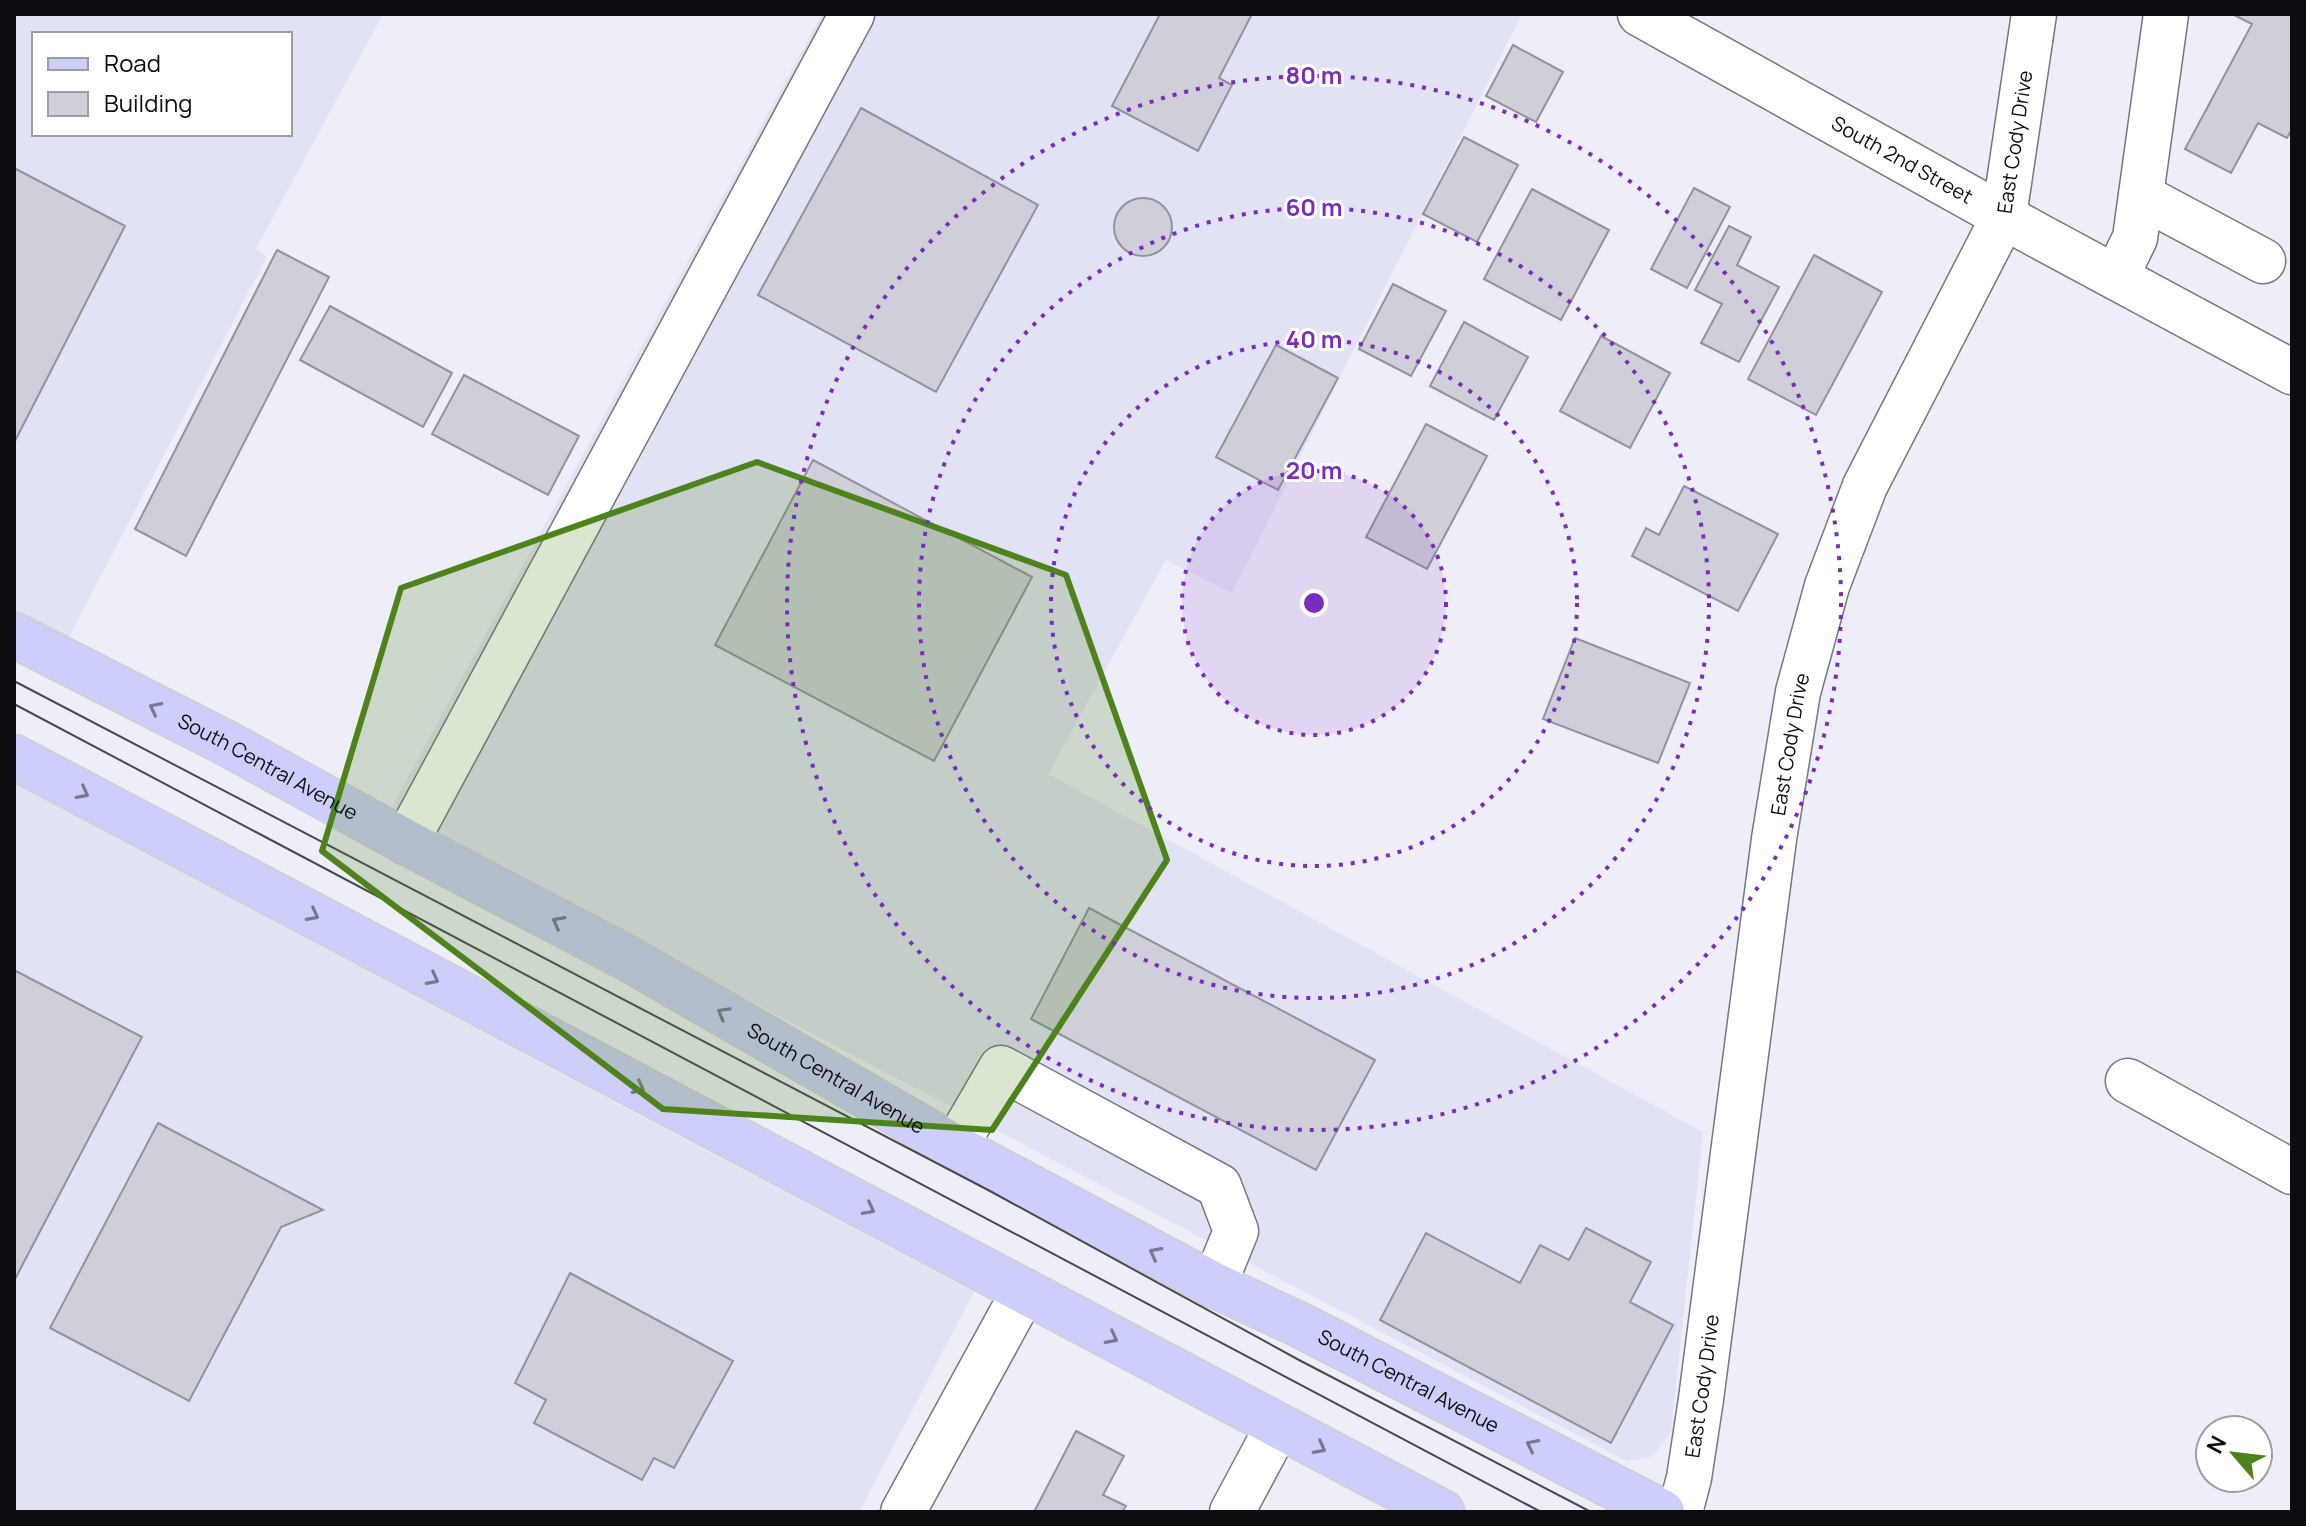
<svg xmlns="http://www.w3.org/2000/svg" width="2306" height="1526" viewBox="0 0 2306 1526" font-family="Manrope,sans-serif">
  <rect width="100%" height="100%" fill="#eeeef9"/>
  <path fill="#e1e2f4" fill-rule="evenodd" d="M14 14H383L256 249 267 257 68 639 14 610ZM34 34H290V134H34Z
    M822 14H1522L1232 593 1166 560 1048 774 1703 1132 1671 1432 1652 1457 1627 1461 389 812Z
    M14 784 974 1292 859 1512H14Z"/>
  <path fill="#cecfd9" stroke="#92929c" stroke-width="2" d="M1160 14H1252L1219 78 1232 85 1198 151 1112 106Z
    M2232 14H2292V129L2287 138 2258 123 2231 173 2185 149 2252 24Z
    M1513 45 1563 72 1536 122 1486 96Z
    M861 108 1038 205 936 392 758 295Z
    M1464 137 1518 165 1477 242 1423 214Z
    M14 168 125 226 14 443Z
    M1694 188 1730 207 1687 288 1651 269Z
    M1532 189 1609 230 1561 320 1484 279Z
    M1114 227a29 29 0 1 1 58 0a29 29 0 1 1-58 0Z
    M1729 226 1751 237 1737 265 1779 287 1739 362 1701 343 1722 304 1695 290Z
    M277 250 329 277 186 556 135 529Z
    M1814 255 1882 292 1816 415 1748 379Z
    M1393 284 1446 311 1411 376 1359 349Z
    M330 306 452 373 423 427 300 360Z
    M1464 322 1528 357 1494 420 1430 386Z
    M1601 336 1670 373 1630 448 1560 411Z
    M1276 345 1338 378 1278 490 1216 457Z
    M464 375 579 436 548 495 432 434Z
    M1426 424 1487 456 1427 569 1366 537Z
    M813 460 1032 577 934 761 715 645Z
    M1684 486 1778 534 1738 611 1632 556 1646 528 1659 535Z
    M1575 638 1690 683 1658 763 1543 719Z
    M1089 908 1375 1060 1316 1170 1031 1019Z
    M14 970 142 1037 14 1281Z
    M158 1123 323 1210 281 1227 189 1401 50 1328Z
    M1586 1228 1651 1262 1630 1302 1673 1325 1611 1443 1380 1320 1426 1233 1520 1283 1540 1245 1569 1260Z
    M570 1273 733 1361 674 1468 654 1458 642 1480 534 1423 546 1400 515 1383Z
    M1076 1431 1124 1456 1103 1495 1126 1506 1122 1512H1034Z"/>
  <g fill="none" stroke-linecap="round" stroke-linejoin="round">
    <defs>
      <g id="minor">
        <path id="s1" d="M1640 14 2037 235 2292 372"/>
        <path d="M2141 196 2263 261"/>
        <path d="M2116 277 2135 238 2166 14"/>
        <path d="M406 842 852 14"/>
        <path d="M2128 1081 2292 1172"/>
        <path d="M955 1147 1001 1068 1219 1186 1236 1231 1214 1285"/>
        <path d="M903 1512 1024 1291"/>
        <path d="M1232 1512 1278 1426"/>
        <path id="s2" d="M1680 1512 1689 1478 1701 1399 1774 839 1798 692 1827 586 1865 486 2004 216 2034 14"/>
      </g>
      <g id="major">
        <path id="s3" d="M14 635 228 744 406 842 627 958 955 1147 1214 1285 1300 1325 1662 1512"/>
        <path d="M14 757 1442 1512"/>
      </g>
    </defs>
    <use href="#minor" stroke="#777781" stroke-width="47"/>
    <use href="#major" stroke="#cfcfcf" stroke-width="47"/>
    <use href="#minor" stroke="#fff" stroke-width="44"/>
    <use href="#major" stroke="#cecefb" stroke-width="44"/>
    <path stroke="#48484e" stroke-width="2" d="M14 681 990 1191 1299 1360 1591 1512
      M14 704 1541 1512"/>
  </g>
  <defs><path id="oneway-chevron" d="M-2-3.5L2.5 0L-2 3.5" fill="none" stroke-width="1.6" stroke-linecap="round" stroke-linejoin="round" transform="scale(2)"/></defs>
  <g stroke="#777792">
    <use href="#oneway-chevron" transform="translate(155 708) rotate(-153)"/>
    <use href="#oneway-chevron" transform="translate(83 793) rotate(28)"/>
    <use href="#oneway-chevron" transform="translate(313 915) rotate(28)"/>
    <use href="#oneway-chevron" transform="translate(558 922) rotate(-152)"/>
    <use href="#oneway-chevron" transform="translate(433 979) rotate(28)"/>
    <use href="#oneway-chevron" transform="translate(723 1013) rotate(-150)"/>
    <use href="#oneway-chevron" transform="translate(639 1088) rotate(28)"/>
    <use href="#oneway-chevron" transform="translate(869 1209) rotate(28)"/>
    <use href="#oneway-chevron" transform="translate(1155 1253) rotate(-152)"/>
    <use href="#oneway-chevron" transform="translate(1112 1338) rotate(28)"/>
    <use href="#oneway-chevron" transform="translate(1532 1445) rotate(-153)"/>
    <use href="#oneway-chevron" transform="translate(1320 1448) rotate(28)"/>
  </g>
  <path fill="#4d831a" fill-opacity="0.2" stroke="#4d831a" stroke-width="6" stroke-linejoin="round" d="M757 462 1066 575 1167 860 992 1130 663 1109 322 851 401 588Z"/>
  <circle cx="1314" cy="603" r="132" fill="#7b2cbf" fill-opacity=".12"/>
  <g fill="none" stroke="#7b2cbf" stroke-width="4" stroke-dasharray="4 8">
    <circle cx="1314" cy="603" r="132"/>
    <circle cx="1314" cy="603" r="263"/>
    <circle cx="1314" cy="603" r="395"/>
    <circle cx="1314" cy="603" r="527"/>
  </g>
  <g text-anchor="middle" stroke-width="6" stroke-linejoin="round" paint-order="stroke">
    <g font-size="20" fill="#0d0d11" stroke="#fff">
      <text dy="7" stroke="none"><textPath href="#s2" startOffset="1424">East Cody Drive</textPath></text>
      <text dy="7" stroke="none"><textPath href="#s1" startOffset="300">South 2nd Street</textPath></text>
      <text dy="7" stroke="none"><textPath href="#s2" startOffset="776">East Cody Drive</textPath></text>
      <text dy="7" stroke="none"><textPath href="#s3" startOffset="286">South Central Avenue</textPath></text>
      <text dy="7" stroke="none"><textPath href="#s3" startOffset="934">South Central Avenue</textPath></text>
      <text dy="7" stroke="none"><textPath href="#s3" startOffset="1582">South Central Avenue</textPath></text>
      <text dy="7" stroke="none"><textPath href="#s2" startOffset="128">East Cody Drive</textPath></text>
    </g>
  </g>
  <circle cx="1314" cy="603" r="12" fill="#7b2cbf" stroke="#fff" stroke-width="4"/>
  <g font-size="24" text-anchor="middle" font-weight="bold" fill="#7b2cbf" stroke="#fff" stroke-width="6" stroke-linejoin="round" paint-order="stroke">
    <text x="1314" y="84">80 m</text>
    <text x="1314" y="216">60 m</text>
    <text x="1314" y="348">40 m</text>
    <text x="1314" y="479">20 m</text>
  </g>
  <rect width="2306" height="1526" fill="none" stroke="#0d0d11" stroke-width="32"/>
  <rect x="32" y="32" width="260" height="104" fill="#ffffff" stroke="#9e9ea0" stroke-width="2"/>
  <rect x="48" y="58" width="40" height="12" fill="#cecefb" stroke="#9e9ea0" stroke-width="2"/>
  <text x="104" y="72" font-size="24" fill="#0d0d11">Road</text>
  <rect x="48" y="92" width="40" height="24" fill="#cecfd9" stroke="#9e9ea0" stroke-width="2"/>
  <text x="104" y="112" font-size="24" fill="#0d0d11">Building</text>
  <g transform="translate(2234 1454) rotate(298)"><circle r="38" fill="#ffffff" stroke="#9e9ea0" stroke-width="2"/>
  <path d="M0-6L14 30L0 20L-14 30Z" fill="#4d831a"/>
  <text y="-12" font-size="22" font-weight="bold" text-anchor="middle" fill="#0d0d11">N</text>
  </g>
</svg>
